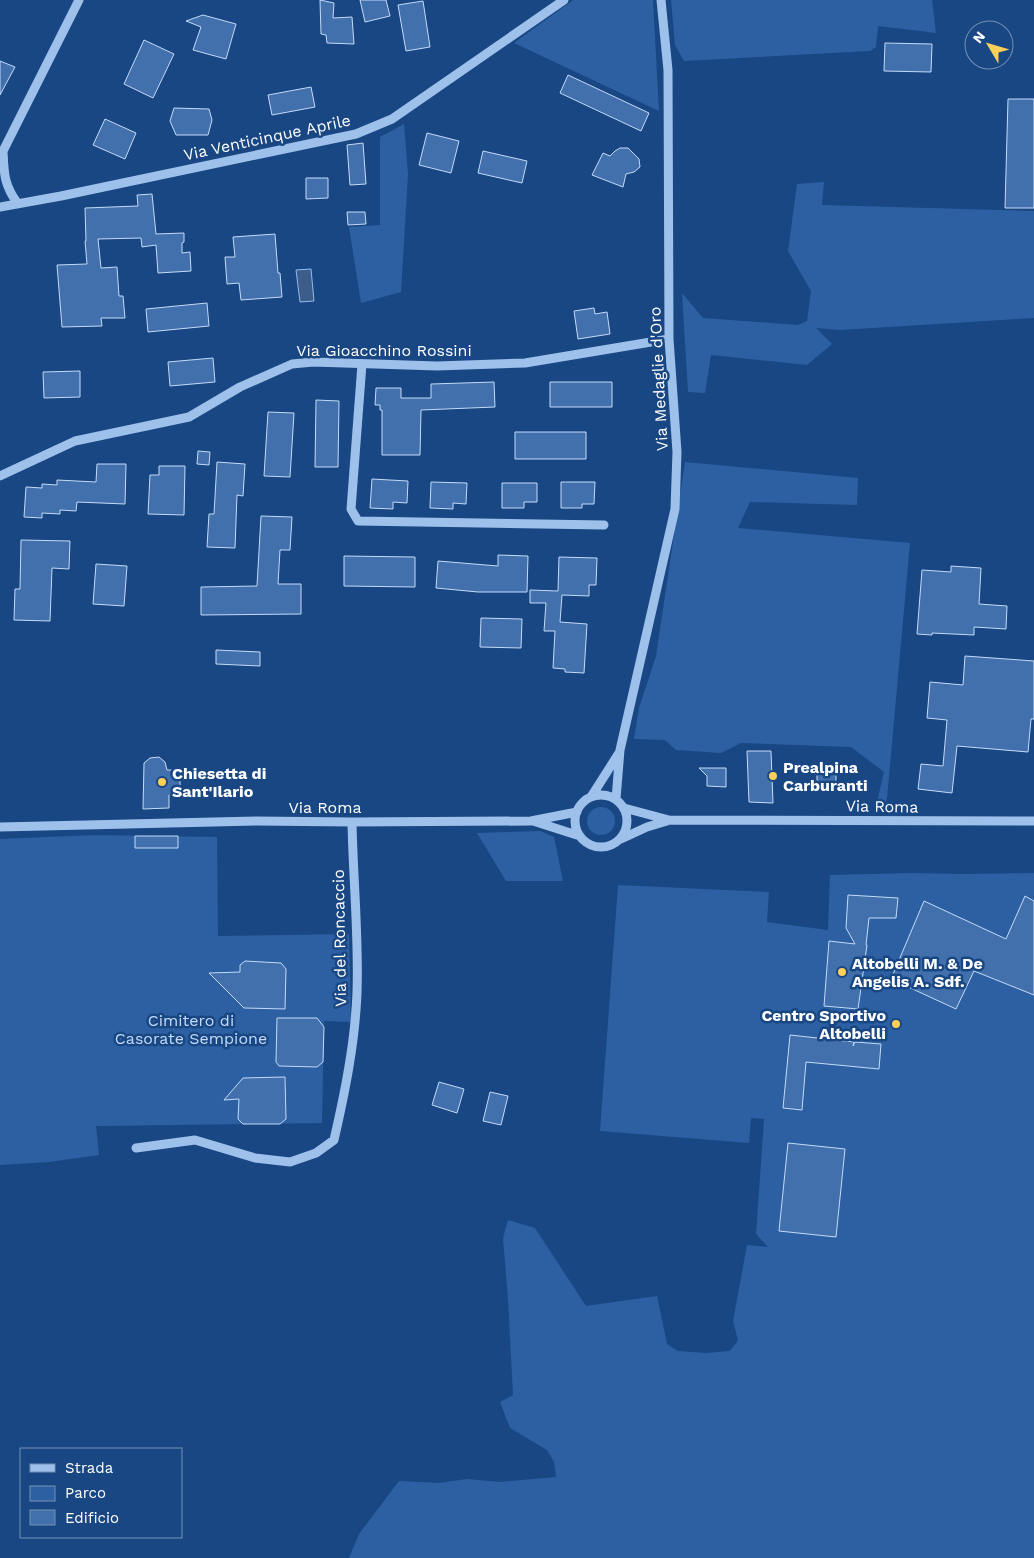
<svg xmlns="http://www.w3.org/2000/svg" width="1034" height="1558" viewBox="0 0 1034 1558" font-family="'Work Sans',sans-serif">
  <rect width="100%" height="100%" fill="#194783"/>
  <path fill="#2c60a2" d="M573 0H653L659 111 514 43Z
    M671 0H932L936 33 878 26 876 47 870 51 684 61 675 45Z
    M404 124 408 174 401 292 361 303 349 227 380 225V137Z
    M824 182 822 205 1034 211V318L840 330 816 328 832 344 807 365 711 355 705 393 688 392 682 293 703 318 798 325 807 321 811 291 788 251 797 184Z
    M685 462 858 478 857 505 750 502 738 528 910 543 887 799 883 810H875L884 772 851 747 741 743 721 753 676 750 665 740 634 739 639 708 656 656Z
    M587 821a14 14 0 1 1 28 0a14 14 0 1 1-28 0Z
    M540 831 554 837 563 881H506L477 833Z
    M95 835 217 837 218 936 349 934 351 1022 324 1021 322 1123 96 1126 99 1155 49 1162 0 1165V839Z
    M914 873 963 874 1034 873V1558H349L359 1534 399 1481 439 1483 467 1479 499 1482 556 1477 554 1462 547 1450 510 1428 500 1402 513 1395 508 1299 503 1238 508 1220 535 1228 586 1306 657 1296 667 1344 678 1351 706 1353 730 1351 738 1340 733 1321 747 1245 768 1247 756 1234 764 1119 751 1118 749 1143 600 1131 618 885 769 892 767 922 828 930 830 875Z"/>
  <path fill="#3c5d8a" stroke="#91bbee" d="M311 269 314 301 300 302 296 270Z"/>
  <path fill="#4270ad" stroke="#c3dbf8" d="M320 0 334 3 333 18 352 17 354 44 327 43 326 35 321 34Z
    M360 0H386L390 16 365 22Z
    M423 1 430 47 406 51 398 5Z
    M203 15 236 24 226 59 193 50 201 27 186 21Z
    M144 40 174 54 153 98 124 84Z
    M885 43 932 44 931 72 884 71Z
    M0 61 15 67 0 95Z
    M568 75 649 113 641 131 560 93Z
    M311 87 315 107 272 115 268 95Z
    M1008 99H1034V208H1005Z
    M174 108 209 109 212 120 208 135H176L170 121Z
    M105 119 136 133 125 159 93 145Z
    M427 133 459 141 451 173 419 165Z
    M363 143 366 184 350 185 347 145Z
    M620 148H628L639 159 640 167 634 172 626 174 623 187 592 175 603 153 610 156 615 151Z
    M483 151 527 161 522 183 478 173Z
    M306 178H328V198L306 199Z
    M152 194 156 234 184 233V242L182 243V253L190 252 191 271 158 273 156 245 142 247 141 238 98 239 101 268 117 267 119 296H123L125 318H101L102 326 62 327 57 265 87 264 85 241H86L85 208 138 206 137 195Z
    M347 212H365L366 224 348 225Z
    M275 234 278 273H280L282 297 241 300 239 283 227 284 225 257H235L233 237Z
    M207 303 209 326 148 332 146 309Z
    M594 308 595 314 607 312 610 334 578 339 574 311Z
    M213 358 215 382 170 386 168 362Z
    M80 371V397L44 398 43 372Z
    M494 382 495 407 421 410 420 455H382V410H380V405H375L376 388H401V398H431V384Z
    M550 382H612V407H550Z
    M316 400 339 401 338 467H315Z
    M268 412 294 413 290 477 264 476Z
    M515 432H586V459H515Z
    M198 451 210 452 209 465 197 464Z
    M217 462 245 464 243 496 237 495 235 548 207 547 209 514H214Z
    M97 464H126L125 504 77 502 76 511 60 510V514L42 513V518L24 517 26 487 42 488V484L57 485V480L96 482Z
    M159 466H185L184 515 148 514 150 475H159Z
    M372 479 408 481 407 503 393 502V509L370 508Z
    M431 482 467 483 466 504 453 503V509L430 508Z
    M561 482H595L594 504H582V508H561Z
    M502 483H537V502H524V508H502Z
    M261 516 292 517 290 550H280L278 584H301V614L201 615V587L257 586Z
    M21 540 70 541 69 569 52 568 50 621 14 620 15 589H20Z
    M498 555 528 556 527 592H478L436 588 438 561 498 566Z
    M344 556 415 557V587L344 586Z
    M559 557 597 558 596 585H589V596L562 595 560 622 587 624 584 673 565 672V669L553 668 555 631H544L546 603H530V590L558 591Z
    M96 564 127 566 124 606 93 604Z
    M951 566 981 568 979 604 1007 606 1006 629 974 627V635L932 633V635L917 634 922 570 951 572Z
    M481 618 522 619 521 648 480 647Z
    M216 650 260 652V666L216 664Z
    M965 656 1034 661V719H1031L1028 752 957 746 952 793 918 789 921 764 943 766 947 720 927 718 930 682 963 685Z
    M747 751H771L773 803 749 802Z
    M159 757 165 762 167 770H180V794L169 795V808L143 809 144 763 150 758Z
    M817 767H836V786L817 785Z
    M699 768H726V787L707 786V776Z
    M135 836H178V848H135Z
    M848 895 898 898 896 918H869L866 945H867L858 1009 824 1006 829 941 855 944 846 928Z
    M1025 896 1034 901V995L974 971 956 1009 891 979 924 901 1006 939Z
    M245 961 281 963 286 969 285 1009 244 1008 209 973 240 972V965Z
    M277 1018H317L324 1027 323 1062 317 1067 279 1066 276 1062Z
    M790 1035 854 1042 853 1046 855 1042 881 1044 879 1069 806 1062 802 1110 783 1108Z
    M285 1077 286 1119 280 1124H243L238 1119 239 1099 224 1100 243 1078Z
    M439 1082 464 1089 457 1113 432 1105Z
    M490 1092 508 1096 501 1125 483 1121Z
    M788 1143 845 1149 836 1237 779 1231Z"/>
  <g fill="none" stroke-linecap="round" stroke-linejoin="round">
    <path stroke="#9ec1eb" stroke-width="9" d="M3 151C4 174 4 185 18 204
      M0 157 79 0
      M0 207 61 196 356 134 392 119 564 0
      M362 364 351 509 358 521 604 525
      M0 476 75 441 189 417 240 387 292 364 313 362 437 366 525 363 669 339
      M575 821a26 26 0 1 1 52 0a26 26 0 1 1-52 0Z
      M591 797 619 753
      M616 799 620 750 675 509 677 452 669 339 668 70 661 0
      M624 808 669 820 1034 821
      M533 821 580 836
      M0 827 256 821 352 822 531 821 577 812
      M621 839 647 827 667 821
      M136 1148 195 1140 255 1158 290 1162 316 1153 334 1140C345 1092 355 1043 357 993 359 936 353 879 352 822"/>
  </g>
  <g fill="#fed059" stroke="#194783" stroke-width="2">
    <circle cx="773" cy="776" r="5"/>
    <circle cx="162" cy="782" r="5"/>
    <circle cx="842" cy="972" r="5"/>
    <circle cx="896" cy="1024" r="5"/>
  </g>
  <g text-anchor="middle" stroke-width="5" stroke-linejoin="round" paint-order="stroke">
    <g font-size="16" fill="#fff" stroke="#194783">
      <text transform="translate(267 137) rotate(-12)" y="6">Via Venticinque Aprile</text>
      <text x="384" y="356">Via Gioacchino Rossini</text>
      <text transform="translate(658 379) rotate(-93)" y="6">Via Medaglie d'Oro</text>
      <text transform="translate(882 806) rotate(1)" y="6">Via Roma</text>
      <text x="325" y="813">Via Roma</text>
      <text transform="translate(339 938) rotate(-91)" y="6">Via del Roncaccio</text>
    </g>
    <g font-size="16" font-weight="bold" fill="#fff" stroke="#194783" text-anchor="start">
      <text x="783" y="773">Prealpina<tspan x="783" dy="18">Carburanti</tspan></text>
      <text x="172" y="779">Chiesetta di<tspan x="172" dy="18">Sant'Ilario</tspan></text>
      <text x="852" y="969">Altobelli M. &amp; De<tspan x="852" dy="18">Angelis A. Sdf.</tspan></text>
      <text x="886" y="1021" text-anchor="end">Centro Sportivo<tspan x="886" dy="18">Altobelli</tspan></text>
    </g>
    <g font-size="16" fill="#c3dbf8" stroke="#194783">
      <text x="191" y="1026">Cimitero di<tspan x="191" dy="18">Casorate Sempione</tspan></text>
    </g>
  </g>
  <rect x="20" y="1448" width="162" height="90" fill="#194783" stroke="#7591b5"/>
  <rect x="30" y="1464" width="25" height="8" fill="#9ec1eb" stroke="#7591b5"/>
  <text x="65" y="1473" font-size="15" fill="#ffffff">Strada</text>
  <rect x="30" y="1486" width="25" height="15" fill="#2c60a2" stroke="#7591b5"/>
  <text x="65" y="1498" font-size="15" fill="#ffffff">Parco</text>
  <rect x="30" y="1510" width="25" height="15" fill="#4270ad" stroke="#7591b5"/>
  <text x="65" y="1523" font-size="15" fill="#ffffff">Edificio</text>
  <g transform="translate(989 45) rotate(308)"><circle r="24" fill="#194783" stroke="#7591b5"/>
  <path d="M0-4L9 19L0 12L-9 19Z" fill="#fed059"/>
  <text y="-8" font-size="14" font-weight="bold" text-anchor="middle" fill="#ffffff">N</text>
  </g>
</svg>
